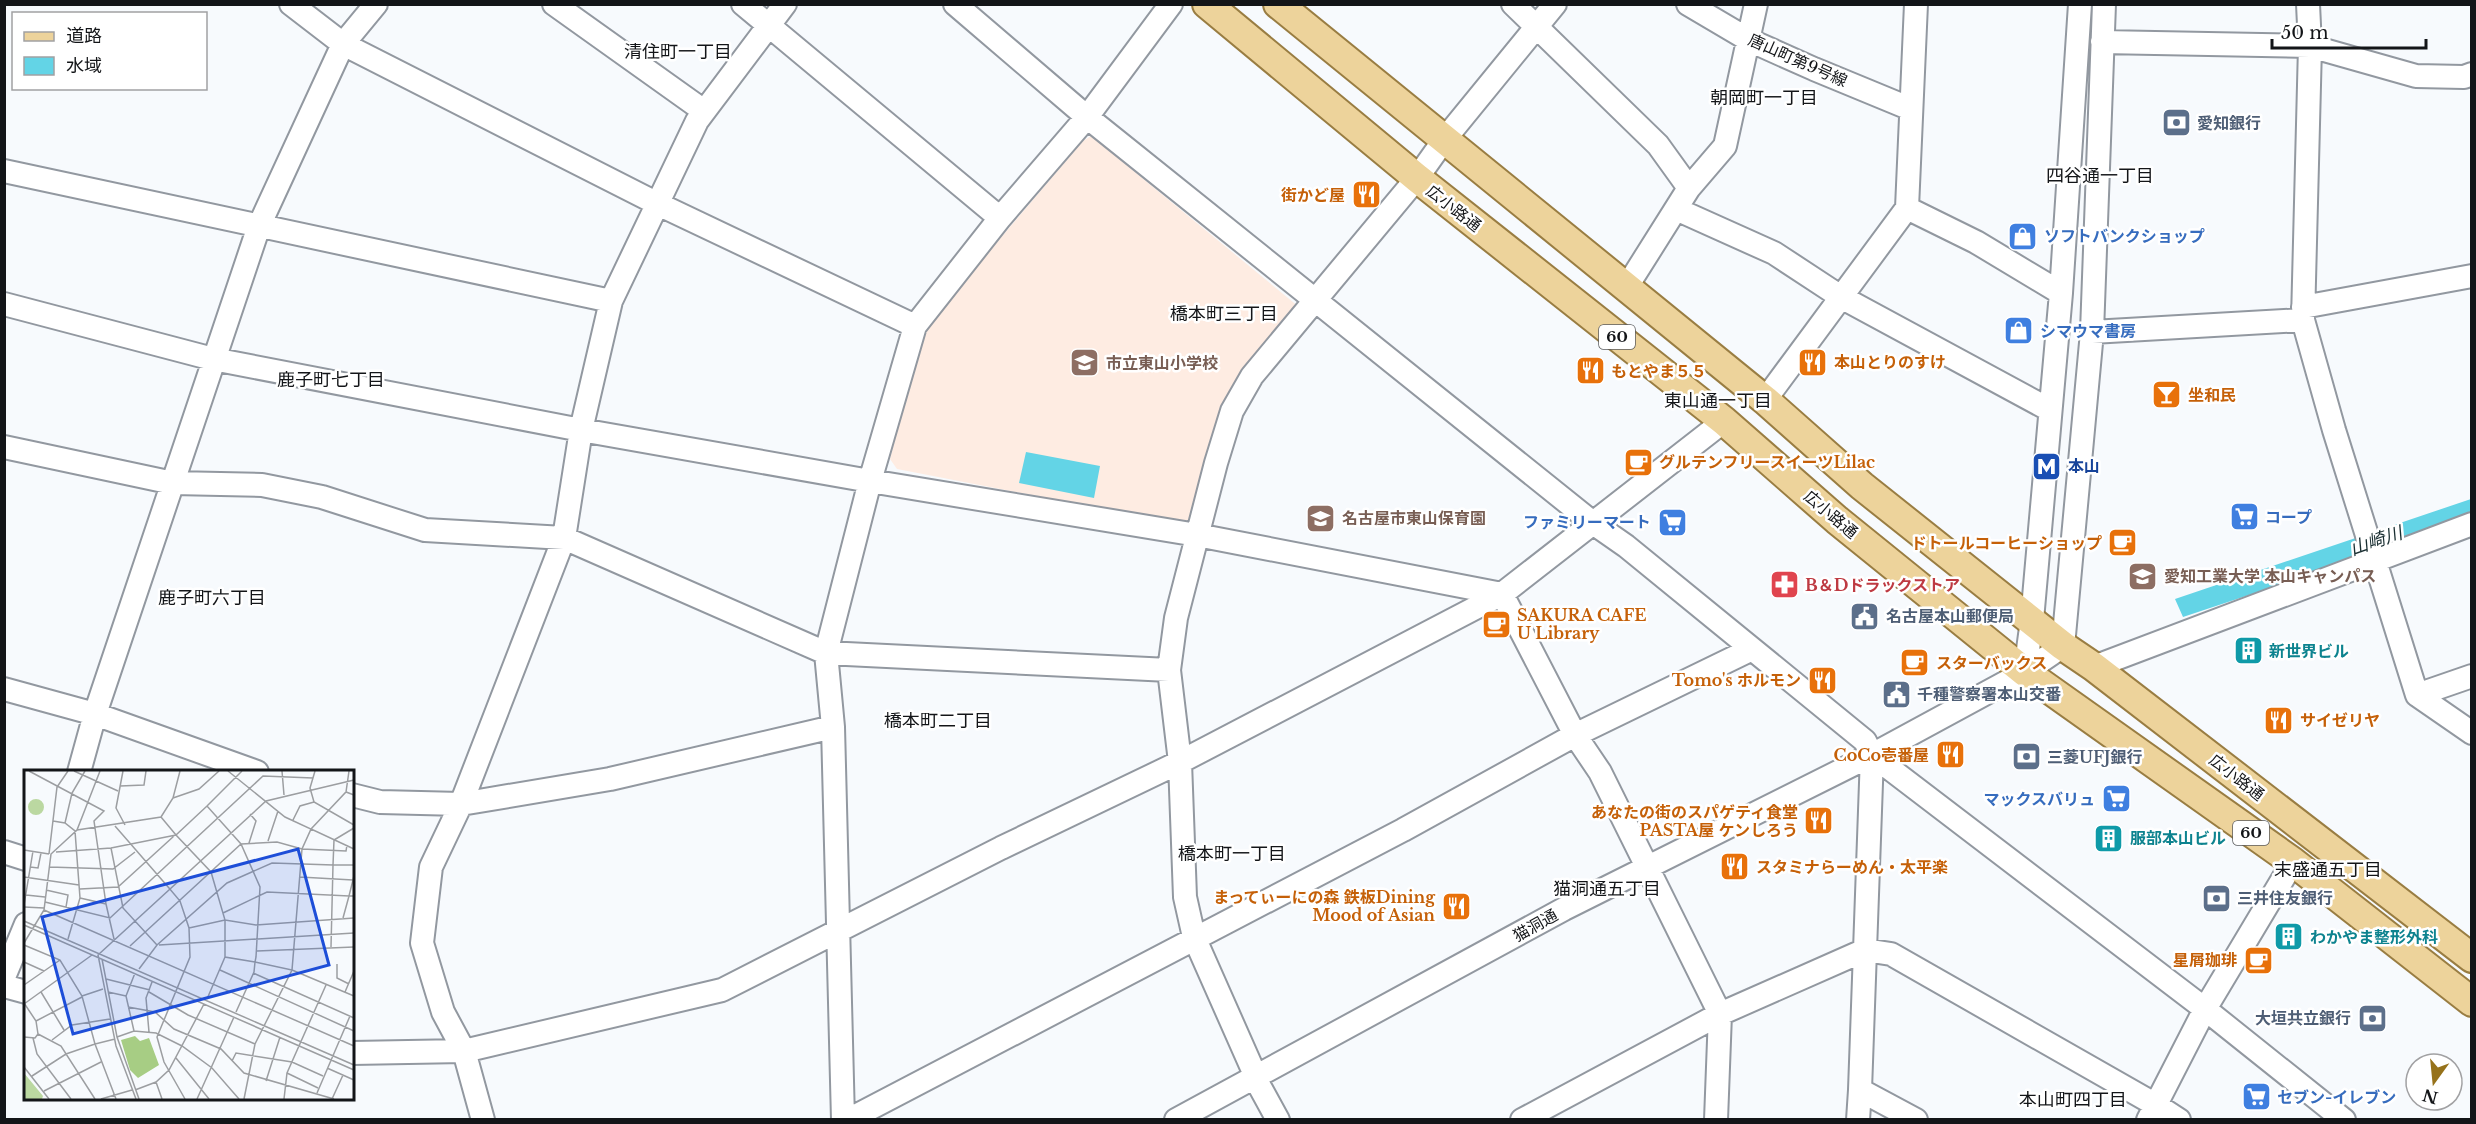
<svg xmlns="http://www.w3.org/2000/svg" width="2476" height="1124" viewBox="0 0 2476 1124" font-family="'Libre Baskerville','Noto Sans JP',serif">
  <rect width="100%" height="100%" fill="#f7fafd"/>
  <path fill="#feece2" d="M1091 136 1299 307 1219 421 1211 439 1192 526 897 469 890 459 924 328 1083 141Z"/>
  <path fill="#63d4e6" d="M1026 452 1100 466 1094 498 1019 483Z
    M2471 499V516L2366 556 2183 617 2175 599Z"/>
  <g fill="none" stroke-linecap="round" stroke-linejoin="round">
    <defs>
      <path id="minor" d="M376 4 343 44 658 204 915 326 870 481 826 653 833 727 843 1120
        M554 4 704 111
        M743 4 1000 218
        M955 4 1087 117 1593 523 1626 546 1865 741 1872 755 1860 1090 1916 1120
        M1513 4 1658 145 1689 188
        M1688 4 1749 40 1814 69 1911 109
        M2308 4 2310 46 2303 320 2334 430 2417 695 2472 733
        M2102 42 2310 46 2416 76 2464 77 2472 74
        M4 171 611 301
        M1907 208 1976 242 2061 293
        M1676 209 1774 253 1841 297 2050 410
        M1626 288 1689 188 1725 146 1756 4
        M4 304 213 359 581 430 870 481 1197 535 1502 594
        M2303 307 2472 276
        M915 326 1000 218 1087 117 1171 4
        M2092 332 2303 320
        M1765 400 1907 208 1916 4
        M4 447 173 483 262 485 322 497 425 530 564 538 826 653 1169 670
        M1502 594 1575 735 1600 772 1720 1014 1716 1120
        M2094 667 2472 524
        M2025 672 2032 620 2061 293 2080 4
        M4 689 95 714 257 772
        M2417 695 2472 676
        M1872 755 2205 1009 2344 1120
        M79 772 95 714 259 226 343 44 291 4
        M352 795 380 802 461 804 610 779 833 727
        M4 852 26 859
        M4 977 26 924
        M4 986 26 992
        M352 1053 464 1051 722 990 1001 848 1180 762 1502 594 1724 421
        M1256 1077 1194 937 1185 897 1180 762 1169 670 1176 618 1216 463 1232 411 1252 376 1417 178 1444 140 1555 4
        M1255 1078 1278 1120
        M483 1120 464 1051 443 1012 422 943 431 867 461 804 564 538 581 430 611 301 697 121 785 4
        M848 1120 1403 830 1575 735 1752 649
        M1176 1120 1564 909 1872 755 2025 672 2063 646 2092 332 2104 4
        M1522 1120 1720 1014 1865 950 1891 954 2156 1105 2179 1120
        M1858 1120 1860 1090
        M2148 1120 2205 1009 2293 862"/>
      <path id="major" d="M1207 4 1417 178 1724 421 1837 520 2025 672 2293 862 2472 1002
        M1278 4 1765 400 1862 486 2063 646 2094 667 2472 958"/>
    </defs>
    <use href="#minor" stroke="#9298a0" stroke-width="26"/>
    <use href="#major" stroke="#997d42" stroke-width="32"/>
    <use href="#minor" stroke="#fff" stroke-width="22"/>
    <use href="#major" stroke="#edd39b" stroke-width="28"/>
  </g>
  <defs>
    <symbol id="bank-square" viewBox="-11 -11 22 22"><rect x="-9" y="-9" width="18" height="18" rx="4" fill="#5c6f8a" stroke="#fff"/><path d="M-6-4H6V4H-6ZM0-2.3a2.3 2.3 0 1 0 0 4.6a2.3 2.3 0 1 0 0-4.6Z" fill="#fff"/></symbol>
    <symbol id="restaurant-square" viewBox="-11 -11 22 22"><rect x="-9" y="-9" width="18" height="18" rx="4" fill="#e8710a" stroke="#fff"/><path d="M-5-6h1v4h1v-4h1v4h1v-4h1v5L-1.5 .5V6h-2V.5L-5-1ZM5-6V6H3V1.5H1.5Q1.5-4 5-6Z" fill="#fff"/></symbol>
    <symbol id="shop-square" viewBox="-11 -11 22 22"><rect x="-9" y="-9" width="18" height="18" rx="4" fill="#3f7fe0" stroke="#fff"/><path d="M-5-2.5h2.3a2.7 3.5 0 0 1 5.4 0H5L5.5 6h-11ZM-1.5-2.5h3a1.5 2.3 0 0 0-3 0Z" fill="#fff"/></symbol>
    <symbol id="school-square" viewBox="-11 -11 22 22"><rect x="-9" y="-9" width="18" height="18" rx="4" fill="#8d6e63" stroke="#fff"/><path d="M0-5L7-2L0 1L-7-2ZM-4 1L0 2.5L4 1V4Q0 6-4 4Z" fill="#fff"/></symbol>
    <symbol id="bar-square" viewBox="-11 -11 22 22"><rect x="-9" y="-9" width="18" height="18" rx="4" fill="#e8710a" stroke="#fff"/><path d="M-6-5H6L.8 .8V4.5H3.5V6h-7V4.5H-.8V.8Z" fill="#fff"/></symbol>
    <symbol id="cafe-square" viewBox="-11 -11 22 22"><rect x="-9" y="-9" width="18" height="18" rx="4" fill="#e8710a" stroke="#fff"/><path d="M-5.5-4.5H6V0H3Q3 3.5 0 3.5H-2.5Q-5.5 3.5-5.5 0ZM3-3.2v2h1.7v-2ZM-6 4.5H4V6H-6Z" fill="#fff"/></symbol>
    <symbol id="metro-square" viewBox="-11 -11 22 22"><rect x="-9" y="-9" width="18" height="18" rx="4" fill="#1a4fb4" stroke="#fff"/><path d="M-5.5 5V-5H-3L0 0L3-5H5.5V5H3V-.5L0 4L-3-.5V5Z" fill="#fff"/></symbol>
    <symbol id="supermarket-square" viewBox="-11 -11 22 22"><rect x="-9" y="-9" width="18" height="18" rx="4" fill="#3f7fe0" stroke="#fff"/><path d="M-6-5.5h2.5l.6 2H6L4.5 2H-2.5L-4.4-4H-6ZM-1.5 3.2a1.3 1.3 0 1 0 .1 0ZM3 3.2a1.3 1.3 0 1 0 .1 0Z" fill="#fff"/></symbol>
    <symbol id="university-square" viewBox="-11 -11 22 22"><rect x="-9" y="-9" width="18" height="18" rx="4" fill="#8d6e63" stroke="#fff"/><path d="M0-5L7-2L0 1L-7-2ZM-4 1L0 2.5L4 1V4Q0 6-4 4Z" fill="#fff"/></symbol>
    <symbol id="pharmacy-square" viewBox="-11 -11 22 22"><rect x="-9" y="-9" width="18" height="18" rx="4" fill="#e0444e" stroke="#fff"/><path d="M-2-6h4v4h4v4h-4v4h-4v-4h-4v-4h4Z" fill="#fff"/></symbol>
    <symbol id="civic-square" viewBox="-11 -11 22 22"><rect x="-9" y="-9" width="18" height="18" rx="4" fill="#5c6f8a" stroke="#fff"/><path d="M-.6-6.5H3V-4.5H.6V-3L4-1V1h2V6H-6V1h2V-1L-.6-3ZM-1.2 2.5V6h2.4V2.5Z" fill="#fff"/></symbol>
    <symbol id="building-square" viewBox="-11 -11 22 22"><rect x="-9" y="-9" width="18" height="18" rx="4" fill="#0f9aa8" stroke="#fff"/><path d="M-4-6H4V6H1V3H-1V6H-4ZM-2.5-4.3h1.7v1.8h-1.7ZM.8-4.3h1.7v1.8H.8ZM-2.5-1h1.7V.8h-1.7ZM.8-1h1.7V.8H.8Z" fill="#fff"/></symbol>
  </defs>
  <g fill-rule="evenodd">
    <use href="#bank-square" x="2160" y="106" width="33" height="33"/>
    <use href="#restaurant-square" x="1350" y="178" width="33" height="33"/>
    <use href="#shop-square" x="2006" y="220" width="33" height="33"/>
    <use href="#shop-square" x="2002" y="314" width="33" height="33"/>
    <use href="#restaurant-square" x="1796" y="346" width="33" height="33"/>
    <use href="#school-square" x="1068" y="346" width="33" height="33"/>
    <use href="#restaurant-square" x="1574" y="354" width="33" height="33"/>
    <use href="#bar-square" x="2150" y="378" width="33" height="33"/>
    <use href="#cafe-square" x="1622" y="446" width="33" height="33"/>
    <use href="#metro-square" x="2030" y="450" width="33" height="33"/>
    <use href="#supermarket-square" x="2228" y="500" width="33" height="33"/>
    <use href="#school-square" x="1304" y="502" width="33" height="33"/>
    <use href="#supermarket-square" x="1656" y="506" width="33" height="33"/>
    <use href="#cafe-square" x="2106" y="526" width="33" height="33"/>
    <use href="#university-square" x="2126" y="560" width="33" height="33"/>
    <use href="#pharmacy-square" x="1768" y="568" width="33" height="33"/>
    <use href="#civic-square" x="1848" y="600" width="33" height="33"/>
    <use href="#cafe-square" x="1480" y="608" width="33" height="33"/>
    <use href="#building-square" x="2232" y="634" width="33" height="33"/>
    <use href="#cafe-square" x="1898" y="646" width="33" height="33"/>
    <use href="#restaurant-square" x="1806" y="664" width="33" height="33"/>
    <use href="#civic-square" x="1880" y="678" width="33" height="33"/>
    <use href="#restaurant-square" x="2262" y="704" width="33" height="33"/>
    <use href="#restaurant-square" x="1934" y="738" width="33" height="33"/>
    <use href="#bank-square" x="2010" y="740" width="33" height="33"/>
    <use href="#supermarket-square" x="2100" y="782" width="33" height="33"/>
    <use href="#restaurant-square" x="1802" y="804" width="33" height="33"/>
    <use href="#building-square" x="2092" y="822" width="33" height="33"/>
    <use href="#restaurant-square" x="1718" y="850" width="33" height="33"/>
    <use href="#bank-square" x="2200" y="882" width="33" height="33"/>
    <use href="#restaurant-square" x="1440" y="890" width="33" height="33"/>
    <use href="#building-square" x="2272" y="920" width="33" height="33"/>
    <use href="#cafe-square" x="2242" y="944" width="33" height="33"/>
    <use href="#bank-square" x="2356" y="1002" width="33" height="33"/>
    <use href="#supermarket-square" x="2240" y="1080" width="33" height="33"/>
  </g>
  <g text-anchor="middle" stroke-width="5" stroke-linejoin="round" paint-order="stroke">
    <g fill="#fff" stroke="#5a5b5d" stroke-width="1.5">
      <rect x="1599" y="325" width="36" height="24" rx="4.5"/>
      <rect x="2233" y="821" width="36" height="24" rx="4.5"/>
    </g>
    <g font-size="15" font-weight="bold" fill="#131518">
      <text x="1617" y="342">60</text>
      <text x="2251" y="838">60</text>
    </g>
    <g font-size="16" fill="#131518" stroke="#fff">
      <text transform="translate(1798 60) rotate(24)" y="6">唐山町第9号線</text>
      <text transform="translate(1454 208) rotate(38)" y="6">広小路通</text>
      <text transform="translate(1831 514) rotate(40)" y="6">広小路通</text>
      <text transform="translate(2237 777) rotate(38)" y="6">広小路通</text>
      <text transform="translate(1535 925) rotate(-29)" y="6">猫洞通</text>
    </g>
    <g font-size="16" font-weight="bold" fill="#4e5e75" stroke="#fff" text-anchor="start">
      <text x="2197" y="129">愛知銀行</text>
      <text x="1886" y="622">名古屋本山郵便局</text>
      <text x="1917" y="700">千種警察署本山交番</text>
      <text x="2047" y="763">三菱UFJ銀行</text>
      <text x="2237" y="904">三井住友銀行</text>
      <text x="2351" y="1024" text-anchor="end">大垣共立銀行</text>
    </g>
    <g font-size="16" font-weight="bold" fill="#c56008" stroke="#fff" text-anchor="start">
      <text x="1345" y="201" text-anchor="end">街かど屋</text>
      <text x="1834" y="368">本山とりのすけ</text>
      <text x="1611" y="377">もとやま５５</text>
      <text x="2188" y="401">坐和民</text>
      <text x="1659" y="468">グルテンフリースイーツLilac</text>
      <text x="2102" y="549" text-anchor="end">ドトールコーヒーショップ</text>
      <text x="1517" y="621">SAKURA CAFE<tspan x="1517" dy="18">U Library</tspan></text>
      <text x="1936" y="669">スターバックス</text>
      <text x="1801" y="686" text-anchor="end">Tomo's ホルモン</text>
      <text x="2300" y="726">サイゼリヤ</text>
      <text x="1929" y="761" text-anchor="end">CoCo壱番屋</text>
      <text x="1798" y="818" text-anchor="end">あなたの街のスパゲティ食堂<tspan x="1798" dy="18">PASTA屋 ケンしろう</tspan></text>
      <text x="1756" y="873">スタミナらーめん・太平楽</text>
      <text x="1435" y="903" text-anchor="end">まってぃーにの森 鉄板Dining<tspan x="1435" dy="18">Mood of Asian</tspan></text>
      <text x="2237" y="966" text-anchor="end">星屑珈琲</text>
    </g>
    <g font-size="16" font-weight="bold" fill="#366cbe" stroke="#fff" text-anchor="start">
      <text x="2044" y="242">ソフトバンクショップ</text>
      <text x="2040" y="337">シマウマ書房</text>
      <text x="2265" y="523">コープ</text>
      <text x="1651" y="528" text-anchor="end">ファミリーマート</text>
      <text x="2095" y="805" text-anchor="end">マックスバリュ</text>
      <text x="2277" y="1103">セブン-イレブン</text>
    </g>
    <g font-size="16" font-weight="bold" fill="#785e54" stroke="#fff" text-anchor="start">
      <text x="1106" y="369">市立東山小学校</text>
      <text x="1342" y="524">名古屋市東山保育園</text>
      <text x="2164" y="582">愛知工業大学 本山キャンパス</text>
    </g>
    <g font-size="16" font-weight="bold" fill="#164399" stroke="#fff" text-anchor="start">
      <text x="2068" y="472">本山</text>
    </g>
    <g font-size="16" font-weight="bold" fill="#be3a42" stroke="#fff" text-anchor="start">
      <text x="1805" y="591">B＆Dドラックストア</text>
    </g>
    <g font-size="16" font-weight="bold" fill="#0d838f" stroke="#fff" text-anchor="start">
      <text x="2269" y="657">新世界ビル</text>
      <text x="2130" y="844">服部本山ビル</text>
      <text x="2310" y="943">わかやま整形外科</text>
    </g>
    <g font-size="18" fill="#131518" stroke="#fff">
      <text x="678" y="58">清住町一丁目</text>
      <text x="1764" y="104">朝岡町一丁目</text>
      <text x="2100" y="182">四谷通一丁目</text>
      <text x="1224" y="320">橋本町三丁目</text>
      <text x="331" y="386">鹿子町七丁目</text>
      <text x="1718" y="407">東山通一丁目</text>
      <text x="212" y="604">鹿子町六丁目</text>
      <text x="938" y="727">橋本町二丁目</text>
      <text x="1232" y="860">橋本町一丁目</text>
      <text x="2328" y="876">末盛通五丁目</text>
      <text x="1607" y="895">猫洞通五丁目</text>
      <text x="2073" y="1106">本山町四丁目</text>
    </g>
    <g font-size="18" font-style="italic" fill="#192e31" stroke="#fff">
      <text transform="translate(2376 541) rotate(-19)" y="6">山崎川</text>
    </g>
  </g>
  <g transform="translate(24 770)">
    <rect width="330" height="330" fill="#f7fafd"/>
    <path d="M4 37a8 8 0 1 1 16 0a8 8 0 1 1-16 0ZM0 303 19 326 18 329H0Z" fill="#bbd8a1"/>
    <path d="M111 266 116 271 125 268 135 295 114 308 106 300 97 270Z" fill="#a7cd84"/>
    <path fill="none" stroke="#9c9ea1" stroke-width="1.5" d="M5 1 80 41 70 51 82 134M50 1 94 21M99 1 92 38 101 55M204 1 261 47 287 59 278 79 268 200 330 226M258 1 260 25M291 1 286 18 290 32 330 55M96 16 120 15 122 1M322 22 325 1M330 25 322 22 287 59 330 79M149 28 175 19 195 1M183 36 218 1M137 47 152 65M269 50 276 36 290 32M29 51 41 53 51 61 56 128 44 169M41 53 48 23 61 1M91 56 145 118M330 58 310 70 309 95H330M53 60 137 47 149 28 156 1M244 71 254 41M225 73 232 51 226 44M87 78 99 138 133 175M0 80 25 84M32 82 87 78 152 65M25 84 33 17 44 1M6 97 14 98 17 83M25 97 89 99 111 82M0 107 55 115M276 107 329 110M145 118 156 131 165 158 166 187 133 267 140 292 161 329M56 119 94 117 150 66M22 120 44 125 42 137M2 125 21 127M56 128 82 134 90 169M21 132 86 148 239 6 289 8M0 135 9 81M0 137 20 138M20 140 330 276M199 143 243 122 325 126 330 106M319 148 325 126H330M0 151 330 295M0 155 330 300M165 158 201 150 232 155 330 148M0 173 20 140 27 84 53 60 76 1M0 175 36 190 58 226 71 274 42 284 8 306M135 175 330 163M106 176 217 74 253 72 278 79 322 81 323 75M233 181 330 177M78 189 93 267 115 329M0 192 20 201M313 194V208L325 214M115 199 133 175 203 113 248 93 309 95 307 177M196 200 330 261M229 203 330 248M82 209 126 220M0 215 36 190M17 222 40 260M84 222 102 226M125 222 164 245 231 274M321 222 330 201M58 226 79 219M183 229 201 187M0 233 12 251 14 264 11 268 0 267M0 234 68 185M104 237 131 242 150 259 197 279 220 303 310 329M212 242 230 202 231 192 232 187 236 117 217 74 183 36 152 65 187 102 201 150V187L231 192 268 200 231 274 220 329M12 251 58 227M110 261 102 226 111 203M125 262 122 228 128 212M14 264 37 276 71 329M93 267 110 261 132 263 158 276 188 298 215 329M9 268 13 284 47 329M91 269 71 274 92 329M28 270 48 255 86 249M152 288 185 329M208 291 212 283 268 292 299 306M0 297 25 329M303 298 330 310M263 303 294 318M242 311 256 267M132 312 138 329M111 320 132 312 145 300 180 234M20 321 77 292M293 323 326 246M77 329 108 320M112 329 92 276 74 185 242 31 330 10M173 329 210 247M260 329 263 303 302 215M308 329 319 305"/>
    <path fill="#1d4ed8" fill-opacity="0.15" stroke="#1d4ed8" stroke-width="3" d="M274 79 305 195 49 264 18 147Z"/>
    <rect width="330" height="330" fill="none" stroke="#131518" stroke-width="3"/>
  </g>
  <rect width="2476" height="1124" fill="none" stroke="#131518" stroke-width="12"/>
  <rect x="12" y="12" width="195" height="78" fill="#ffffff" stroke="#a1a1a3" stroke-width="1.5"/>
  <rect x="24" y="32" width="30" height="9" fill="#edd39b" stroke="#a1a1a3" stroke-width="1.5"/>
  <text x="66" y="42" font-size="18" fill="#131518">道路</text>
  <rect x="24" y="57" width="30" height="18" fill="#63d4e6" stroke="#a1a1a3" stroke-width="1.5"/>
  <text x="66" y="72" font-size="18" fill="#131518">水域</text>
  <g transform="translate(2434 1082) rotate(195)"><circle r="28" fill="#ffffff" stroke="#a1a1a3" stroke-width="1.5"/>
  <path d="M0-4.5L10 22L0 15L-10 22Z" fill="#96721b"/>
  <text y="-9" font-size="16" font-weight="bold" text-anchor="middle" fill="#131518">N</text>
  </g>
  <path d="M2272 39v9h154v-9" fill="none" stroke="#131518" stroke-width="3"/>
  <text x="2281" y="39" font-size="18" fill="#131518" stroke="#ffffff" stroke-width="4.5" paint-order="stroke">50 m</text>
</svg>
